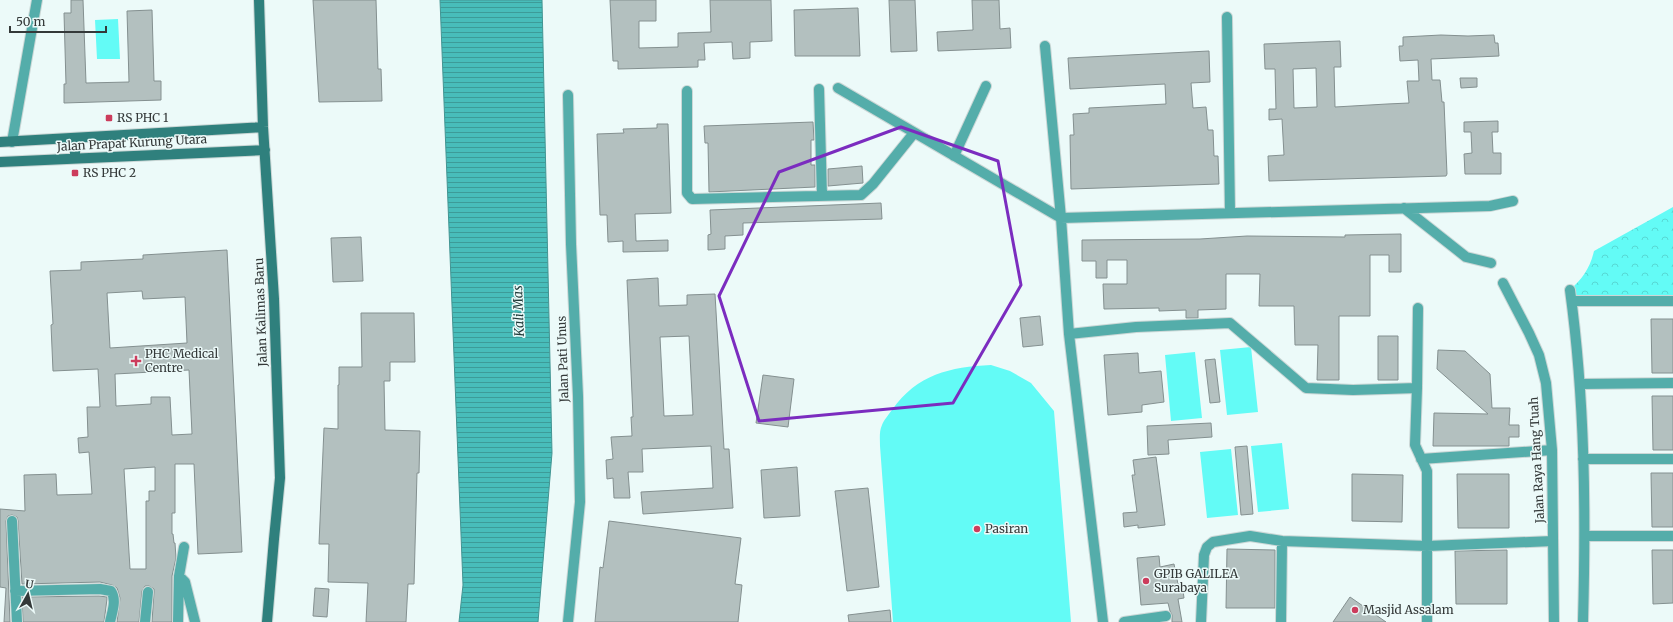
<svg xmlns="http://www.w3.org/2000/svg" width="1673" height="622" viewBox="0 0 1673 622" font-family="Merriweather,serif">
  <defs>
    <pattern id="forest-crowns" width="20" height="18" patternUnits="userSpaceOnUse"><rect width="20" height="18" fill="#63fbf6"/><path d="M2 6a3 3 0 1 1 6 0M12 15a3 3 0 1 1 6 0" fill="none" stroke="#57d8d4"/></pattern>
    <pattern id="water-rules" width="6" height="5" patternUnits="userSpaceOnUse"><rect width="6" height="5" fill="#48bdba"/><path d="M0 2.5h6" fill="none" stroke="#3d9b98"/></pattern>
  </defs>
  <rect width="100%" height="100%" fill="#ecfaf9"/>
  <path fill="#63fbf6" d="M118 19 120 59H97L95 20Z
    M1251 347 1258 412 1227 415 1220 350Z
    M1195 352 1202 418 1171 421 1165 355Z
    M991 365 1010 371 1031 383 1054 411 1071 622H893L880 446C880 440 879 431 882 425 884 420 889 414 892 410 917 374 950 367 991 365Z
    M1282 443 1289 509 1258 512 1251 446Z
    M1231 449 1238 515 1207 518 1200 452Z"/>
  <path fill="url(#forest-crowns)" d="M1673 207V301H1572L1570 290C1583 278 1590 268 1594 251Z"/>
  <path fill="url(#water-rules)" stroke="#429593" d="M440 0H542L552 453 538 622H459L463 585Z"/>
  <path fill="#b3c0bf" stroke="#849090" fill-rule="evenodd" d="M71 0H83L86 83 129 82 127 11 152 10 154 81H161V100L64 103V84H66L64 13H71Z
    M313 0H376L378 69H381L382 101 319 102Z
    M610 0H656V21H639V48L678 47V33L711 32 710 0H771L772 41 750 42V58L733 59 732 42 704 43 705 60H698V67L618 69V61H613Z
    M889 0H915L917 51 891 52Z
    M972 0H999L1000 29 1010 28 1011 48 938 51 937 32 973 30Z
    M858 8 860 56H795L794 10Z
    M1441 35 1468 36 1494 35 1495 43H1498L1499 56 1431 59 1432 80H1440L1442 102H1444L1447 174 1446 176 1269 181 1268 156 1284 155 1282 119 1269 120V109H1276L1275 69H1265L1264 44 1340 41 1341 67H1334L1335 107 1387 104 1409 103 1407 81H1419L1418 60 1400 61 1399 46H1403V37ZM1316 68 1317 107 1294 108 1293 69Z
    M1209 51 1210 82 1191 83 1193 108 1206 107 1208 130H1213L1214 156H1218L1219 184 1071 189 1070 135H1074L1073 114 1089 113V108L1166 104 1165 84 1070 89 1068 58Z
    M1460 78H1477V87L1461 88Z
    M1498 121V132H1492L1493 153H1501V174H1465L1464 154 1472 153 1471 132H1464V122Z
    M813 122 814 140H811V165H815V187L709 192 708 143H705L704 126Z
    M657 124H668L671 213 635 214 636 241 668 240V251L623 252V241L608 242 607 215H600L597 134 624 133 623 129 657 128Z
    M862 166 863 183 828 186V169Z
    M881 203 882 219 743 223V235L725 236V249L708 250V235L711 234 710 210Z
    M1401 234V272H1389V255H1370V316H1339V380H1317L1318 345H1295L1294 306H1259L1260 274H1226V309L1198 310V318H1186V310L1159 311V308L1104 309 1103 284H1127V260H1107V278H1096V261H1082V240L1200 239 1247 236 1345 237V235Z
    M361 237 363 281 333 282 331 238Z
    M227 250 242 552 198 554 194 464H175V513H172V534H173L174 543H175L176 558 172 576V622H152L154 592V589L149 586H145L142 591 139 622H117L120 598 117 588 112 585 100 582 22 584 18 521 17 517 12 515 8 516 6 521 10 622H4L6 588 0 587V509L25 511 24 475 56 474 57 495 92 494 89 452 79 453 78 438 88 437 87 407H100L98 369 53 371 51 325 53 324 50 271 81 270V262L143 259V255ZM142 291 143 299 185 297 187 343 110 348 107 293ZM189 370 192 434 172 435 170 397H151V404L116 406 115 374ZM155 467V491H149V501H146V569H130L124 469Z
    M658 278 659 306 687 305V295L715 294 724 449H729L733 508 643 514 641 492 713 488 711 446 642 449 643 472H628L630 498H614L613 478 607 479 606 460 613 459 611 437 632 436 631 417H633L627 280ZM689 336 693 415 664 416 660 337Z
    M361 313H414L415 362H390V381H384L385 430 420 431 419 473H417L414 584H408L406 622H366L368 583 328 582 329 544H319L324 428 338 429V385H339V367H362Z
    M1040 316 1043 345 1023 347 1020 318Z
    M1651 319H1673V373H1652Z
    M1378 336H1398V380H1378Z
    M1438 350 1465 351 1490 374 1492 408H1510L1509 425H1519V437H1509V446H1433L1434 413 1488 414 1437 369Z
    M1138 353 1139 373 1161 371 1164 402 1142 405V412L1108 415 1104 355Z
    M1215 359 1220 402 1210 403 1205 360Z
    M763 375 794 379 788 427 756 423Z
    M1652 396H1673V450H1653Z
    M1211 423 1212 437 1168 440 1169 454 1148 455 1147 426Z
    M1247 446 1253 514 1241 515 1235 447Z
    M1156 457 1165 525 1138 528V525L1124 527 1123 513 1137 512 1132 475H1135L1133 460Z
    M797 467 800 516 764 518 761 470Z
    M1651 473H1673V527H1652Z
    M1352 474 1403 475 1402 522 1352 521Z
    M1457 474H1509V528H1458Z
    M868 488 879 587 847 591 835 491Z
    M609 521 741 538 735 584 742 585 738 622H595L600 567 603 568Z
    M1227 549 1275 550V608H1226Z
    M1507 550V604H1456L1455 551Z
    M1652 550H1673V603L1653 604Z
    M1159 556 1160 567 1174 564 1178 584 1182 583 1184 598 1178 599 1182 622H1172V615L1170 611 1168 603 1141 605 1137 558Z
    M315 588 329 589 327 617 313 616Z
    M99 596 107 597V599L104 622H23L22 597Z
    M1350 597 1386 622H1333Z
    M890 610 891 622H849L848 615Z"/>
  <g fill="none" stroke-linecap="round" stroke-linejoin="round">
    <defs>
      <path id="street" d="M1227 17 1230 213
        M1045 46 1061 218 1069 334 1136 327 1230 323 1306 388 1353 390 1417 388 1415 445 1427 471V622
        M838 88 1061 218 1490 206 1513 201
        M819 89 822 196
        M687 91V193L692 199 861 195 873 184 914 133
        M568 95 571 244 578 396 580 502 568 622
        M12 142 37 0
        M954 156 986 86
        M1404 208 1466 257 1491 263
        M1503 283 1529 333 1539 355 1546 383 1552 450 1554 622
        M1570 290C1585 400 1586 511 1583 622
        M1572 301H1673
        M1069 334 1103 622
        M1580 384 1673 383
        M1417 388 1418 308
        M1421 459 1552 450
        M1583 459H1673
        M12 521 17 622
        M1585 536H1673
        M179 576 185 582 195 622
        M15 591 100 589 111 591C117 600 112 612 110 622
        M145 622 148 592
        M178 622 179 576 184 547
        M1124 622 1166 616
        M1201 622 1204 555 1207 547 1213 542 1250 536 1282 541 1427 546 1553 541
        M1281 622 1282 541"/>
      <path id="secondary" d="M259 0 263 127 274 299 280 478 274 539 267 622
        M0 142 263 127
        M75 158V138
        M0 162 265 150"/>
    </defs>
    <use href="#street" stroke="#cbd7d6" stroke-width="12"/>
    <use href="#secondary" stroke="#cbd7d6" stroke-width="12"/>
    <use href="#street" stroke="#54adaa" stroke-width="10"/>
    <use href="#secondary" stroke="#2f807d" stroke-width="10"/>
  </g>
  <path fill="none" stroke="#7b2cbf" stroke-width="3" stroke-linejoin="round" d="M901 127 998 161 1021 285 953 403 759 421 719 296 779 172Z"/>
  <g fill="#cc3c5c" stroke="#ecfaf9" stroke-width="1.5">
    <rect x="105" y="114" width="8" height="8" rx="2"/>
    <rect x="71" y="169" width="8" height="8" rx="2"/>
    <path d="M134 355h4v4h4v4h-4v4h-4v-4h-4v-4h4z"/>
    <circle cx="977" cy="529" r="4"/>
    <circle cx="1146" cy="581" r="4"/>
    <circle cx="1355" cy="610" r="4"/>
  </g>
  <g text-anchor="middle" stroke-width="3" stroke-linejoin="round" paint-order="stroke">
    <g font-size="12" fill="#343939" stroke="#ecfaf9" text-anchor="start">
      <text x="117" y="122">RS PHC 1</text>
      <text x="83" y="177">RS PHC 2</text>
      <text x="145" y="358">PHC Medical<tspan x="145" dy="14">Centre</tspan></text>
      <text x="985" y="533">Pasiran</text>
      <text x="1154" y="578">GPIB GALILEA<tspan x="1154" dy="14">Surabaya</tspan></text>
      <text x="1363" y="614">Masjid Assalam</text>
    </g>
    <g font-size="12" fill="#343939" stroke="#ecfaf9">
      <text transform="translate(132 143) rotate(-3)" y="4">Jalan Prapat Kurung Utara</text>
      <text transform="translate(261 312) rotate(-92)" y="4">Jalan Kalimas Baru</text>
      <text transform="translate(563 359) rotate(-92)" y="4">Jalan Pati Unus</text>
      <text transform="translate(1537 460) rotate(-93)" y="4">Jalan Raya Hang Tuah</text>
    </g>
    <g font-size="13" font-style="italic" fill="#203a39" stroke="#ecfaf9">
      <text transform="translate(518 311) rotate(-92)" y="5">Kali Mas</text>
    </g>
  </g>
  <g transform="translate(28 594) rotate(8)" stroke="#ecfaf9" stroke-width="3" paint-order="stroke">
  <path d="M0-3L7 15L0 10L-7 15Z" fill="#343939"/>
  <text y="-6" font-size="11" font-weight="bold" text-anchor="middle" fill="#343939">U</text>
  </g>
  <path d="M10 26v6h96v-6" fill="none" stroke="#343939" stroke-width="2"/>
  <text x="16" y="26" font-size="12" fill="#343939" stroke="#ecfaf9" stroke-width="3" paint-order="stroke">50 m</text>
</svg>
